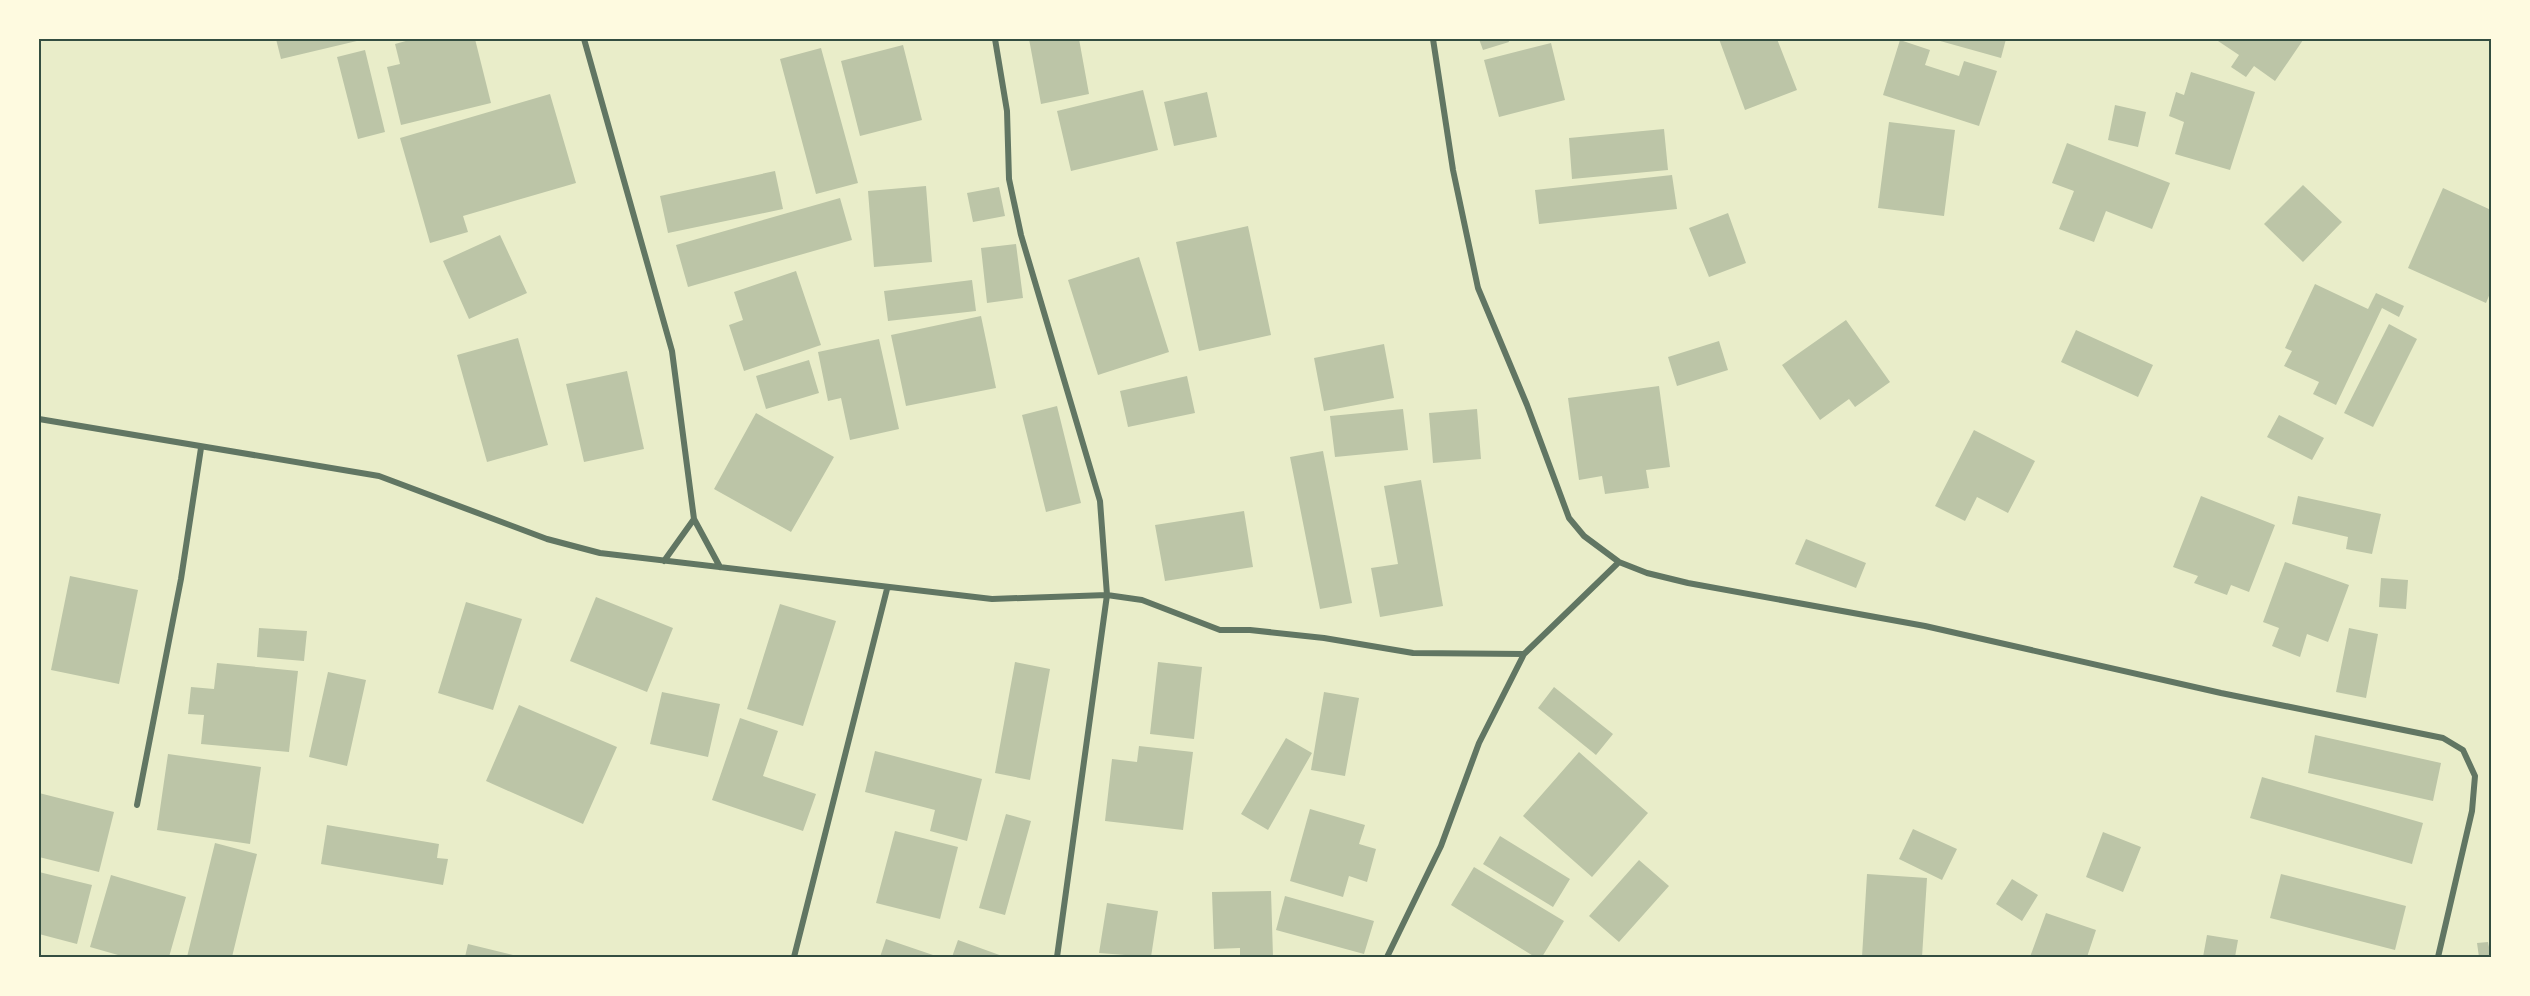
<svg xmlns="http://www.w3.org/2000/svg" width="2530" height="996" viewBox="0 0 2530 996" font-family="Manrope,sans-serif">
  <rect width="100%" height="100%" fill="#e9edc9"/>
  <path fill="#bcc5a7" d="M276 39H361V40L281 59Z
    M413 39H475L491 103 401 125 387 67 400 64 395 44Z
    M1029 39H1079L1089 94 1041 104Z
    M1479 39H1508L1509 42 1483 50Z
    M1719 39H1777L1797 90 1745 110Z
    M1933 39H2006L2001 58Z
    M2215 39H2301L2303 40 2275 81 2254 66 2246 77 2231 67 2239 55Z
    M1900 40 1930 50 1925 65 1959 76 1964 61 1997 71 1979 126 1883 95Z
    M1551 43 1565 100 1499 117 1484 60Z
    M903 45 922 120 860 136 841 61Z
    M821 48 858 183 816 194 780 59Z
    M365 50 385 132 358 139 337 57Z
    M2191 72 2255 92 2230 170 2175 154 2184 122 2169 116 2176 92 2184 95Z
    M1143 90 1158 150 1071 171 1057 111Z
    M1207 92 1217 137 1174 146 1164 102Z
    M550 94 576 183 463 216 468 232 430 243 400 138Z
    M2115 105 2146 112 2138 147 2108 140Z
    M1889 122 1955 130 1944 216 1878 208Z
    M1664 129 1668 170 1572 179 1569 138Z
    M2067 143 2170 183 2152 229 2106 211 2094 242 2059 229 2074 191 2052 183Z
    M775 171 783 209 668 233 660 196Z
    M1672 175 1677 209 1539 224 1535 190Z
    M2303 185 2342 222 2303 262 2264 224Z
    M926 186 932 262 874 267 868 191Z
    M999 187 1005 216 973 222 967 193Z
    M2443 188 2491 210V291L2486 303 2408 268Z
    M840 198 852 240 688 287 676 245Z
    M1728 213 1746 263 1709 277 1689 228Z
    M1248 226 1271 335 1199 351 1176 242Z
    M500 235 527 293 469 319 443 261Z
    M1016 244 1023 298 987 303 981 248Z
    M1139 257 1169 352 1098 375 1068 280Z
    M796 271 821 345 744 371 729 325 743 320 734 292Z
    M972 280 976 311 888 321 884 291Z
    M2315 284 2368 309 2376 293 2404 306 2399 317 2382 308 2336 405 2313 394 2319 382 2284 366 2292 351 2285 348Z
    M981 316 996 388 906 406 891 335Z
    M1846 320 1890 382 1855 407 1849 399 1820 420 1782 365Z
    M2389 324 2417 339 2373 427 2344 413Z
    M2076 330 2153 365 2138 397 2061 362Z
    M518 338 548 445 487 462 457 355Z
    M879 339 899 429 850 440 841 398 828 401 818 352Z
    M1719 341 1728 370 1677 386 1668 357Z
    M1384 344 1394 398 1324 411 1314 358Z
    M809 360 819 393 766 409 756 376Z
    M627 371 644 449 584 462 566 384Z
    M1187 376 1195 413 1128 427 1120 391Z
    M1659 386 1670 467 1646 470 1649 488 1605 494 1602 476 1579 480 1568 398Z
    M1057 406 1081 503 1046 512 1022 415Z
    M1403 409 1408 450 1335 457 1330 416Z
    M1477 409 1481 459 1433 463 1429 413Z
    M756 413 834 457 791 532 714 489Z
    M2279 415 2324 438 2312 460 2267 437Z
    M1974 430 2035 461 2008 513 1977 497 1965 521 1935 506Z
    M1323 451 1352 603 1320 609 1290 457Z
    M1421 480 1443 606 1380 617 1371 568 1398 564 1384 486Z
    M2201 496 2275 525 2249 592 2231 585 2227 595 2194 583 2198 576 2173 567Z
    M2298 496 2381 514 2372 554 2346 549 2348 537 2292 524Z
    M1244 511 1253 567 1165 581 1155 525Z
    M1806 539 1866 563 1856 588 1795 564Z
    M2285 562 2349 585 2328 642 2307 634 2300 657 2272 646 2279 628 2263 622Z
    M70 576 138 590 119 684 51 670Z
    M2381 578 2408 580 2406 609 2379 607Z
    M596 597 673 628 647 692 570 661Z
    M466 602 522 619 493 710 438 693Z
    M780 604 836 621 803 726 747 709Z
    M259 628 307 631 304 661 257 657Z
    M2349 628 2378 634 2366 698 2336 692Z
    M1015 662 1050 669 1030 780 995 773Z
    M1158 662 1202 667 1194 739 1150 734Z
    M217 663 298 671 289 752 201 744 204 715 188 714 191 687 214 689Z
    M328 672 366 680 347 766 309 757Z
    M1554 687 1613 734 1596 755 1538 708Z
    M662 692 720 704 708 757 650 744Z
    M1324 692 1359 698 1345 776 1311 770Z
    M519 705 617 747 583 824 486 781Z
    M740 718 778 731 763 776 816 794 803 831 712 800Z
    M2315 735 2441 763 2433 801 2308 773Z
    M1286 738 1312 753 1268 830 1241 814Z
    M1139 746 1193 752 1183 830 1105 821 1112 759 1137 762Z
    M875 751 982 779 967 841 930 831 935 810 865 792Z
    M1579 752 1648 813 1592 877 1523 816Z
    M168 754 261 767 250 844 157 830Z
    M2262 777 2423 823 2412 864 2250 818Z
    M39 793 114 812 99 872 39 857Z
    M1310 809 1365 825 1359 844 1376 849 1367 882 1349 876 1343 897 1290 881Z
    M1006 814 1031 821 1005 915 979 908Z
    M327 825 439 844 437 858 448 859 443 885 321 864Z
    M1913 829 1957 849 1942 880 1899 859Z
    M895 831 958 847 940 919 876 903Z
    M2103 832 2141 847 2123 892 2086 877Z
    M1500 836 1570 879 1553 907 1483 864Z
    M215 843 257 854 232 957H187Z
    M1639 860 1669 886 1619 942 1589 916Z
    M1474 867 1564 921 1542 957H1535L1451 905Z
    M39 872 92 885 77 944 39 934Z
    M1867 874 1927 878 1922 957H1862Z
    M2281 874 2406 906 2395 950 2270 918Z
    M111 875 186 897 169 957H125L90 947Z
    M2012 879 2038 895 2022 921 1996 904Z
    M1271 891 1273 957H1240V948L1214 949 1212 892Z
    M1285 896 1374 921 1364 954 1276 930Z
    M1107 903 1158 911 1151 957 1099 953Z
    M2046 913 2096 930 2087 957H2030Z
    M2207 935 2238 940 2235 957H2203Z
    M886 939 933 955V957H880Z
    M958 940 1005 957H952Z
    M2488 942 2491 957H2479L2477 943Z
    M468 944 517 956V957H465Z"/>
  <g fill="none" stroke-linecap="round" stroke-linejoin="round">
    <path stroke="#617663" stroke-width="6" d="M584 39 672 351 694 519 720 567
      M995 39 1007 111 1009 179 1021 235 1100 501 1107 595 1057 957
      M1433 39 1453 170 1478 288 1527 405 1569 518 1584 536 1619 562 1647 573 1688 583 1925 626 2221 693 2443 738 2463 750 2475 776 2472 811 2438 957
      M39 419 379 476 547 539 600 553 992 599 1107 595 1142 600 1220 630H1250L1324 638 1413 653 1524 654
      M664 561 694 519
      M137 805 181 579 201 448
      M794 957 887 589
      M1387 957 1441 846 1479 743 1524 654 1619 562"/>
  </g>
  <rect width="2530" height="996" fill="none" stroke="#fefae0" stroke-width="81"/>
  <rect x="40" y="40" width="2450" height="916" fill="none" stroke="#344e41" stroke-width="2"/>
</svg>
